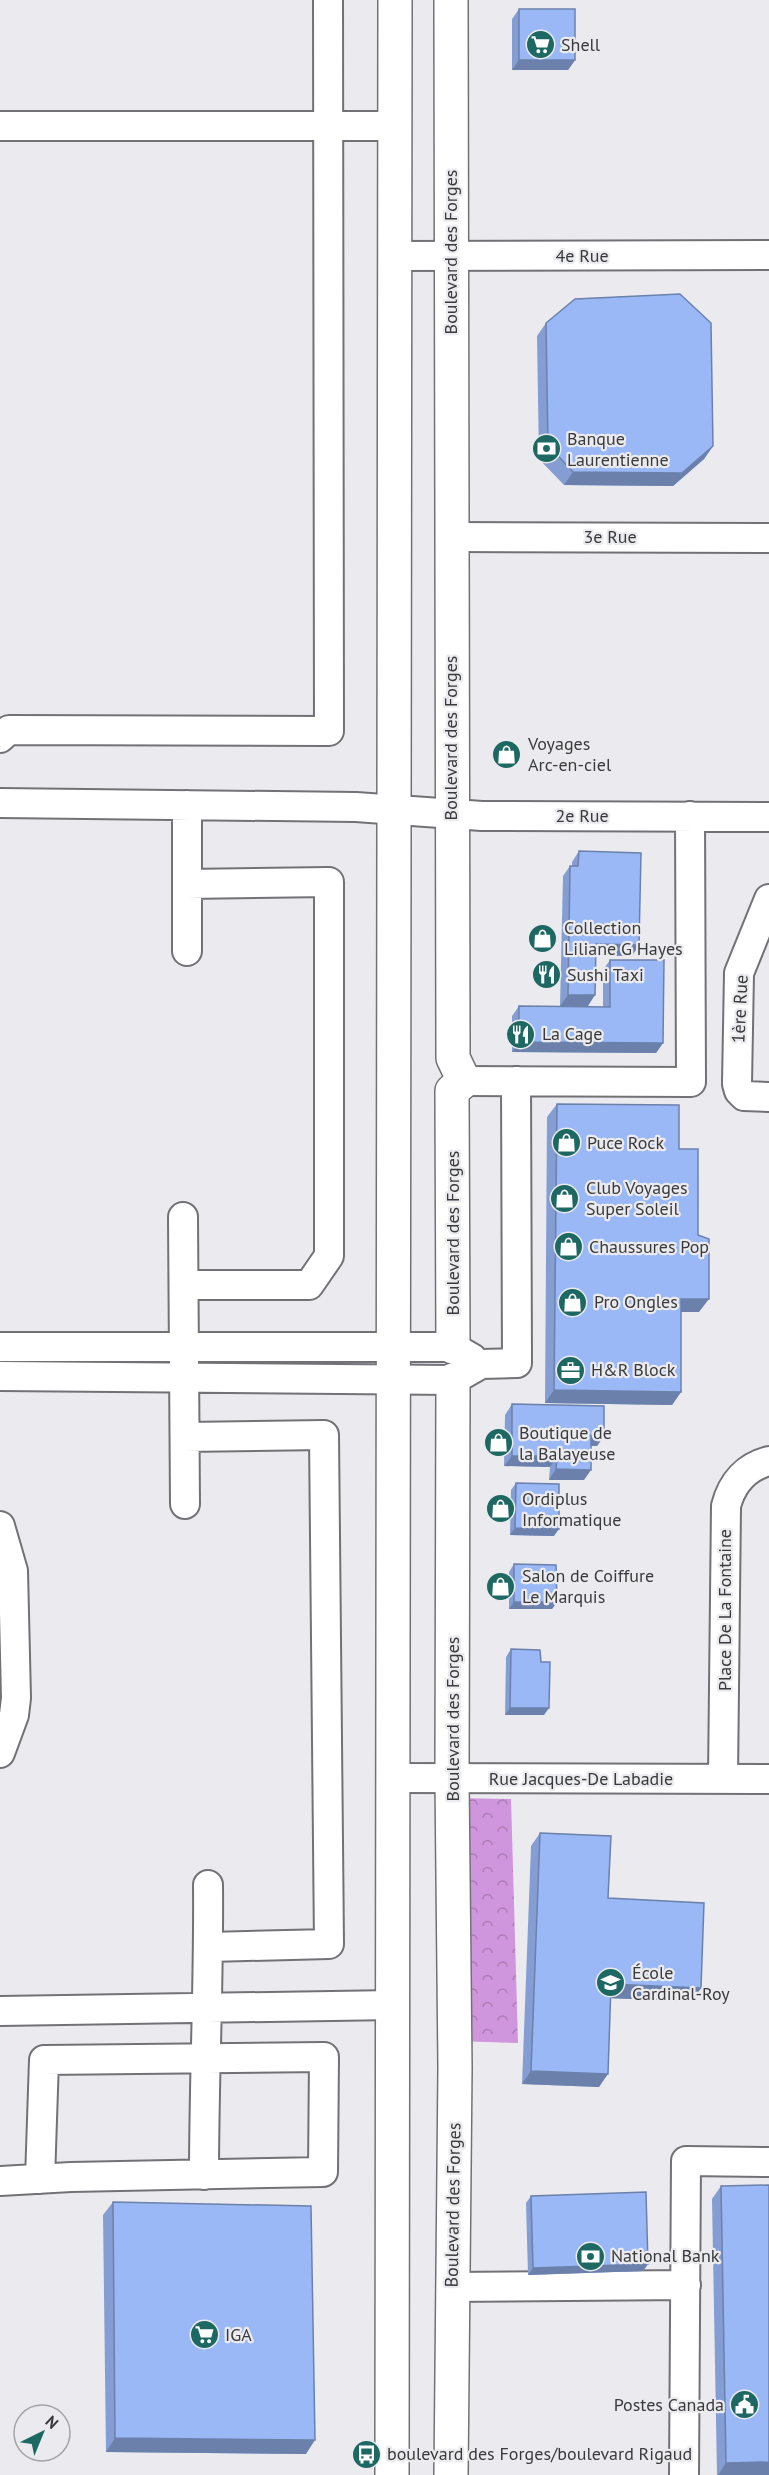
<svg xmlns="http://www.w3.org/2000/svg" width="769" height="2475" viewBox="0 0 769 2475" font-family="'PT Sans',sans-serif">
  <defs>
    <pattern id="forest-crowns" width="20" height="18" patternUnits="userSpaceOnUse" patternTransform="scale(1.5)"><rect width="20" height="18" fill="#d096dd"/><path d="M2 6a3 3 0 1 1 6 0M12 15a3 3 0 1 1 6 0" fill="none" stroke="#aa7bb4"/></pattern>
  </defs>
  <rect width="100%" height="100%" fill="#ebebef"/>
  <path fill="url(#forest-crowns)" d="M453 1798 511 1799 518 2043 454 2041Z"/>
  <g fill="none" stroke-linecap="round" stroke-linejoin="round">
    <defs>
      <path id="minor" d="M0 126H395
        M394 256 769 255
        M451 537 769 538
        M0 738 9 730 329 731 328 0
        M0 803 356 807 482 816 769 817
        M187 805V951
        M769 899 739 973 737 1084 739 1091 744 1096 769 1097
        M464 1081 691 1082 690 816
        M183 1217 185 1504
        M184 1285H309L329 1256V882L187 884
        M0 1347H453L472 1358
        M0 1376 453 1380 481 1364 517 1363 516 1081
        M185 1437 324 1435 329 1944 209 1947
        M0 1526 13 1571 16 1698 14 1715 0 1753
        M394 1778 769 1779
        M723 1779 726 1506C732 1483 746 1467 769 1461
        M0 2011 394 2005
        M204 2175C204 2078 209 1981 208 1885
        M0 2181 71 2177 323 2172 324 2057 44 2060 40 2179
        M451 2287 686 2285
        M684 2475 686 2161 769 2162"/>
      <path id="major" d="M451 0 453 1058 464 1081 452 1091 453 1347
        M392 2475 395 0
        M451 2475 455 2068 452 1779 453 1380"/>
    </defs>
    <use href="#minor" stroke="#727276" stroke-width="32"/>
    <use href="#major" stroke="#727276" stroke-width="36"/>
    <use href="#minor" stroke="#fff" stroke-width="28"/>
    <use href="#major" stroke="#fff" stroke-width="33"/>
  </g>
  <path fill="#849ed3" d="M519 9 575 60 568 70H512V19Z
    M546 323 713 446 704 459 673 486 564 485 539 459 537 336Z
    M579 851 632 956 596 955 588 1006H560L563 876 570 866H572V862Z
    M610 960 663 1043 656 1053 512 1052V1016L519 1006 603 1007V970Z
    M557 1104 679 1149 698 1235 699 1312H681V1392L672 1405 545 1403 547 1117Z
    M512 1404 604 1436 597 1446H591L584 1480H549L550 1467 504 1466 505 1415Z
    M516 1483 554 1536 510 1535 511 1490Z
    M514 1564 557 1602 552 1609H509V1572Z
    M511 1649 541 1662 544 1715H505L506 1657Z
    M540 1833 701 1988 692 2001 611 1998 599 2087 522 2084 531 1846Z
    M721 2186 769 2475H717L712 2199Z
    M531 2196 648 2264 643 2271 528 2275 526 2203Z
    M113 2202 306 2454 106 2452 103 2215Z"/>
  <path fill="#6b81ac" d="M519 60H575L568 70H512Z
    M713 446 704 459 673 486 564 485 573 472Z
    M596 944 639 945 632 956 589 955Z
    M568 995H595L588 1006H560Z
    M519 1042 663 1043 656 1053 512 1052Z
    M681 1299H709L699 1312H672Z
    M554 1390 681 1392 672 1405 545 1403Z
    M591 1435 604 1436 597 1446H584Z
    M512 1456H557L550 1467 504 1466Z
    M556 1469 591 1470 584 1480H549Z
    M515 1528 559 1529 554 1536 510 1535Z
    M514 1602H557L552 1609H509Z
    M510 1708H549L544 1715H505Z
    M611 1984 701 1988 692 2001 602 1998Z
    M531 2071 608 2074 599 2087 522 2084Z
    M648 2264 643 2271 528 2275 533 2268Z
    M115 2438 315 2440 306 2454 106 2452Z
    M769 2462V2475H718L726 2463Z"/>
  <path fill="#99b8f5" stroke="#6b81ac" stroke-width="1.5" d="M519 9H575V60H519Z
    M680 294 711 323 713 446 682 473 573 472 548 445 546 323 575 299Z
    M579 851 641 853 639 945 596 944 595 995H568L570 866H578Z
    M610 960H664L663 1043 519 1042V1006L610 1007Z
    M557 1104 679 1105V1149H698V1235L709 1239V1299H681V1392L554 1390Z
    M512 1404 604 1406V1436L591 1435V1470L556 1469 557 1456H512Z
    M516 1483 559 1484V1529L515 1528Z
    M514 1564 556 1565 557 1602H514Z
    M511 1649 540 1650 541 1662H550L549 1708H510Z
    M540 1833 611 1836 608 1898 704 1903 701 1988 611 1984 608 2074 531 2071Z
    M769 2185V2462L726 2463 721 2186Z
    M646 2192 648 2264 533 2268 531 2196Z
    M113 2202 311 2206 315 2440 115 2438Z"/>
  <defs>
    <symbol id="supermarket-disc" viewBox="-11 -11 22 22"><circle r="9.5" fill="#1d6862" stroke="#ebebef"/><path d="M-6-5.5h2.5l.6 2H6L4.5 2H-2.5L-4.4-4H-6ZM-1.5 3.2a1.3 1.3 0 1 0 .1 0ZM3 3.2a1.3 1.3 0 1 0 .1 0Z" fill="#fff"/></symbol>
    <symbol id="bank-disc" viewBox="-11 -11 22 22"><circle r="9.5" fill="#1d6862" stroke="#ebebef"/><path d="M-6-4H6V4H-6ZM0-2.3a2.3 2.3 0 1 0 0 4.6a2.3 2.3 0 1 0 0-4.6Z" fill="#fff"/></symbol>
    <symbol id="shop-disc" viewBox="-11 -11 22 22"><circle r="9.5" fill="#1d6862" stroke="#ebebef"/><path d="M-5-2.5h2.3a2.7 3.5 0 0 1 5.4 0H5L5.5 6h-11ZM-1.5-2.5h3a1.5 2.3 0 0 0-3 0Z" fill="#fff"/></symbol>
    <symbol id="restaurant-disc" viewBox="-11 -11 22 22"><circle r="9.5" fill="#1d6862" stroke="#ebebef"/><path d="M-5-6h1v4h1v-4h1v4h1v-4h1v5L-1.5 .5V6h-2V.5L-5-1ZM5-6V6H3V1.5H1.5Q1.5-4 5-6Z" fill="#fff"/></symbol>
    <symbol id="office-disc" viewBox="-11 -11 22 22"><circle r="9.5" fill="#1d6862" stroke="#ebebef"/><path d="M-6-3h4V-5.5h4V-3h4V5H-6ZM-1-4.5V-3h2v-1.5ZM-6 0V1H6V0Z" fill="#fff"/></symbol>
    <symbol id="school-disc" viewBox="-11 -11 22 22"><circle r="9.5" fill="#1d6862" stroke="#ebebef"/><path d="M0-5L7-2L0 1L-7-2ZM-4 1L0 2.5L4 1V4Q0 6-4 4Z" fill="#fff"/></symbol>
    <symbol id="civic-disc" viewBox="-11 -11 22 22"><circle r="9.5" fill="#1d6862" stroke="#ebebef"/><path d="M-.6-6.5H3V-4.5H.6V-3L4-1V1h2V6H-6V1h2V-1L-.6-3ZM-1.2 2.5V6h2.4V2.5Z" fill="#fff"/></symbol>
    <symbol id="bus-disc" viewBox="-11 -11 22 22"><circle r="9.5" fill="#1d6862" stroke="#ebebef"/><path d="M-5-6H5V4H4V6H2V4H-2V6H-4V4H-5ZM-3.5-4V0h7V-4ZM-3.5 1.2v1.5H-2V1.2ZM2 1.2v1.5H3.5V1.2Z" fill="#fff"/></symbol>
  </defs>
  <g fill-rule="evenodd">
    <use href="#supermarket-disc" x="524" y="28" width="33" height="33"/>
    <use href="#bank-disc" x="530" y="432" width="33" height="33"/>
    <use href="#shop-disc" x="490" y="738" width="33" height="33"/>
    <use href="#shop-disc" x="526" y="922" width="33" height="33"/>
    <use href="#restaurant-disc" x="530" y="958" width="33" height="33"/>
    <use href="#restaurant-disc" x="504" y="1018" width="33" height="33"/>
    <use href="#shop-disc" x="550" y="1126" width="33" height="33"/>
    <use href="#shop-disc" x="548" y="1182" width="33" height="33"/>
    <use href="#shop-disc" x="552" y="1230" width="33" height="33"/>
    <use href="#shop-disc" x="556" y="1286" width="33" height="33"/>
    <use href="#office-disc" x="554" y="1354" width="33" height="33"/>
    <use href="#shop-disc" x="482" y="1426" width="33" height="33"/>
    <use href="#shop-disc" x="484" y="1492" width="33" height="33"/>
    <use href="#shop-disc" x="484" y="1570" width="33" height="33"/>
    <use href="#school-disc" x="594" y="1966" width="33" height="33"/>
    <use href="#bank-disc" x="574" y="2240" width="33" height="33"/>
    <use href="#supermarket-disc" x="188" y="2318" width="33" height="33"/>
    <use href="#civic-disc" x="728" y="2388" width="33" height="33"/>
    <use href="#bus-disc" x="350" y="2438" width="33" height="33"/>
  </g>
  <g text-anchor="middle" stroke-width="4.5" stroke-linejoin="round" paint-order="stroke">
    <g font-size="18" fill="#393a3b" stroke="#ebebef" text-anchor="start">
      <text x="561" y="51">Shell</text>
      <text x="567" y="445">Banque<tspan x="567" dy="21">Laurentienne</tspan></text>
      <text x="528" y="750">Voyages<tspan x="528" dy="21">Arc-en-ciel</tspan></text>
      <text x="564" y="934">Collection<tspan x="564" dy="21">Liliane G Hayes</tspan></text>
      <text x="567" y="981">Sushi Taxi</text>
      <text x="542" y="1040">La Cage</text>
      <text x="587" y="1149">Puce Rock</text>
      <text x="586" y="1194">Club Voyages<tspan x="586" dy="21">Super Soleil</tspan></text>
      <text x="589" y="1253">Chaussures Pop</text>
      <text x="594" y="1308">Pro Ongles</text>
      <text x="591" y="1376">H&amp;R Block</text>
      <text x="519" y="1439">Boutique de<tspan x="519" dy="21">la Balayeuse</tspan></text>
      <text x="522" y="1505">Ordiplus<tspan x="522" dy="21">Informatique</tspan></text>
      <text x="522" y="1582">Salon de Coiffure<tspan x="522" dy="21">Le Marquis</tspan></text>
      <text x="632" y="1979">École<tspan x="632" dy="21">Cardinal-Roy</tspan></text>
      <text x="611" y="2262">National Bank</text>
      <text x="225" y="2341">IGA</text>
      <text x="724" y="2411" text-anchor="end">Postes Canada</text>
      <text x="387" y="2460">boulevard des Forges/boulevard Rigaud</text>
    </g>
    <g font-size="18" fill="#393a3b" stroke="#ebebef">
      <text transform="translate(451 252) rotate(-90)" y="6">Boulevard des Forges</text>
      <text x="582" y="262">4e Rue</text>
      <text x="610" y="543">3e Rue</text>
      <text transform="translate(451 738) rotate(-90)" y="6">Boulevard des Forges</text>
      <text x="582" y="822">2e Rue</text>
      <text transform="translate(740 1009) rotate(-87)" y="6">1ère Rue</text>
      <text transform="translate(453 1233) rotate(-90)" y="6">Boulevard des Forges</text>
      <text transform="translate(725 1610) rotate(-90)" y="6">Place De La Fontaine</text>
      <text transform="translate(453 1719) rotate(-90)" y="6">Boulevard des Forges</text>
      <text x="581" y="1785">Rue Jacques-De Labadie</text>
      <text transform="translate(453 2205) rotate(-89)" y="6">Boulevard des Forges</text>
    </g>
  </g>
  <g transform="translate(42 2433) rotate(43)"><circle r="28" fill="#ebebef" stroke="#a4a4a7" stroke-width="1.5"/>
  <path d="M0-4.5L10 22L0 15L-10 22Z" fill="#1d6862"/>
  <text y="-9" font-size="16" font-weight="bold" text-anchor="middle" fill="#393a3b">N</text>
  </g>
</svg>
